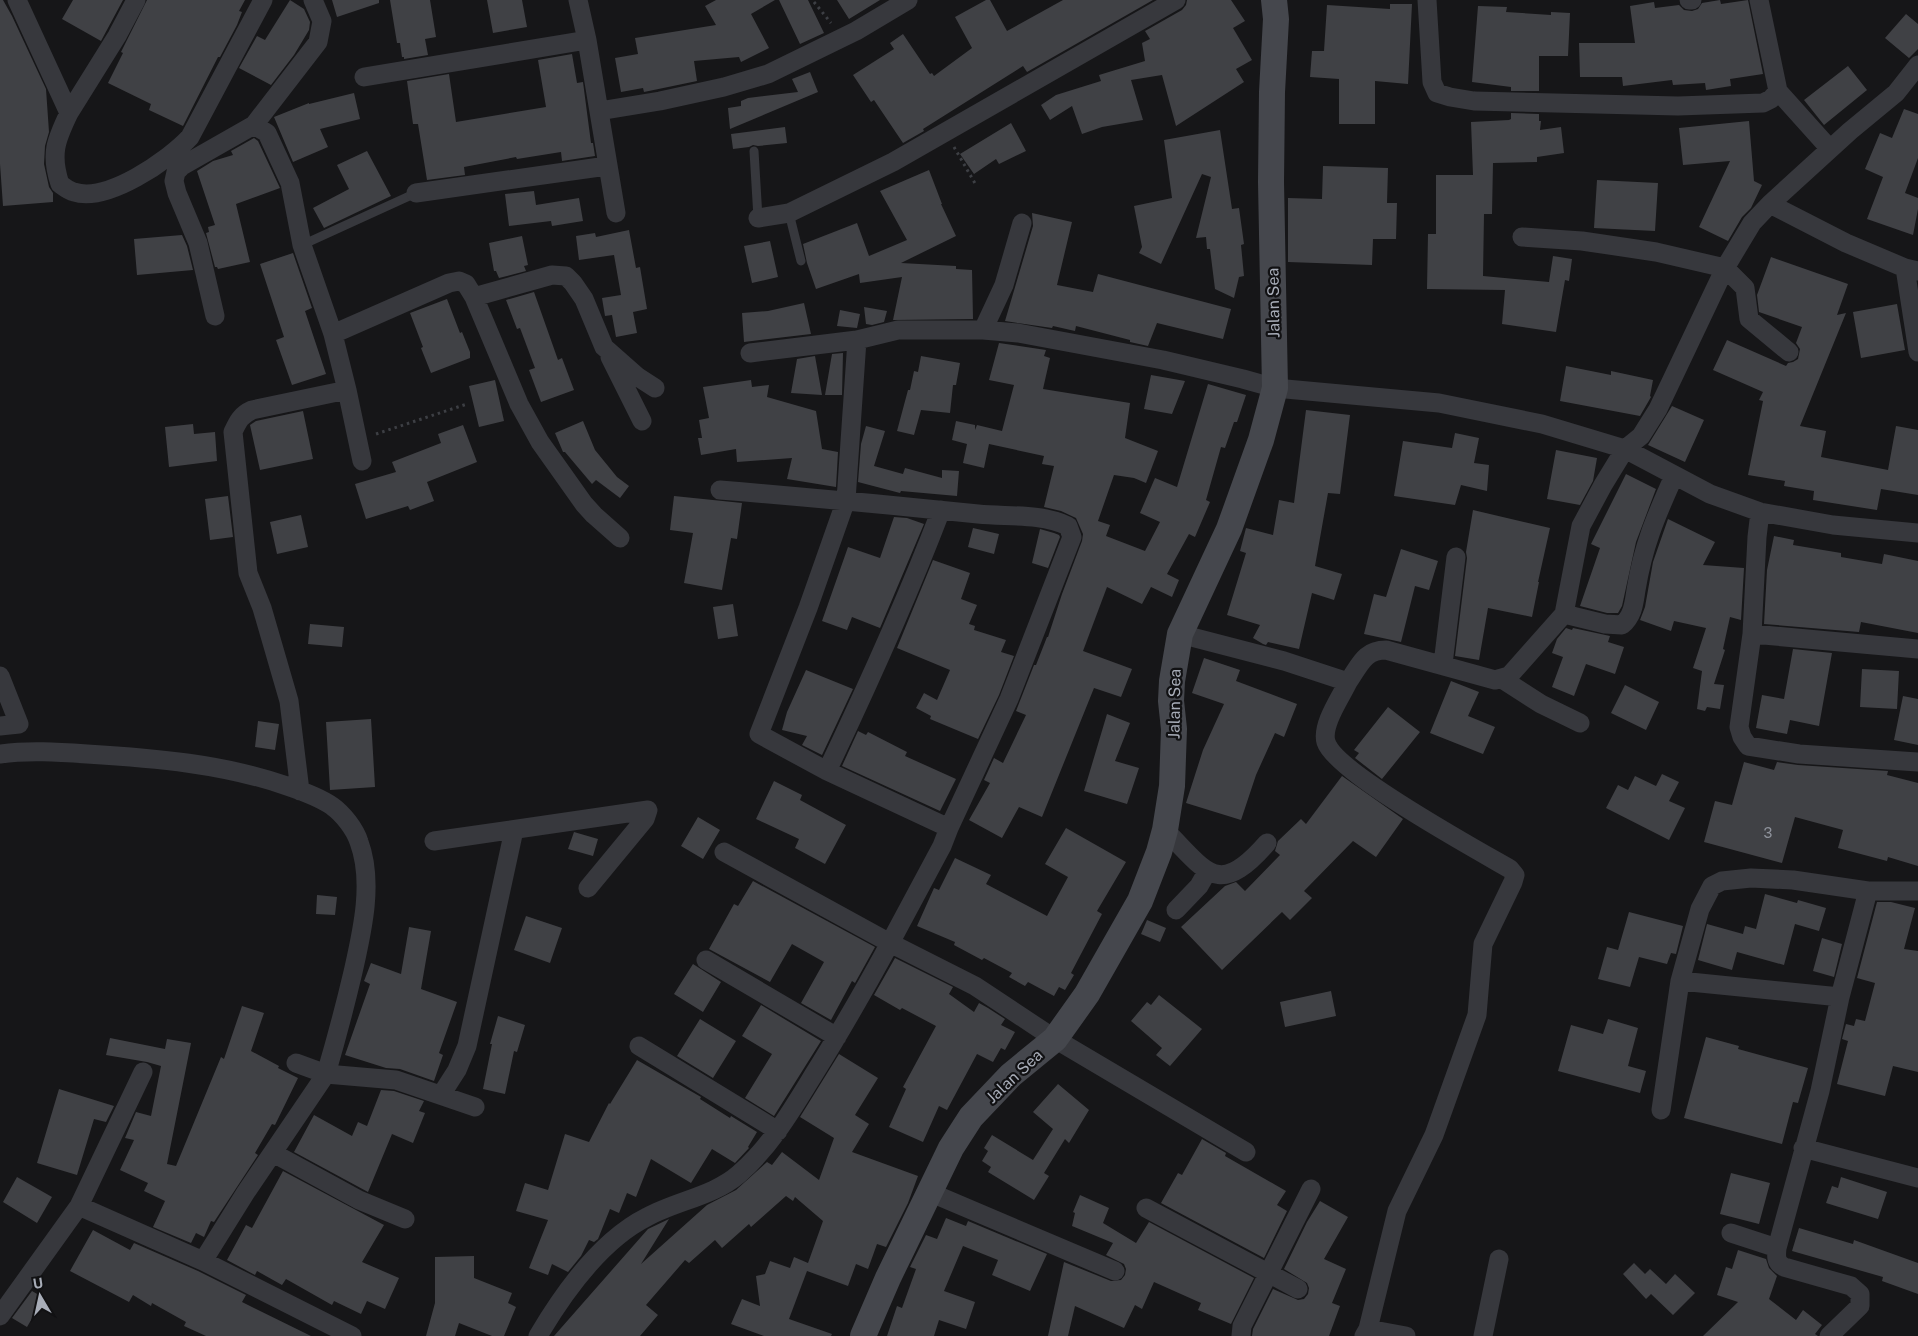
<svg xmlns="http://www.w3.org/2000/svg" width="1918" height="1336" viewBox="0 0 1918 1336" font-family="'Public Sans',sans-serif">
  <rect width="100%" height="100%" fill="#161618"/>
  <path fill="#404145" d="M0 0H3L12 16 46 89 49 132 45 146 44 164 49 187 53 193V202L3 206 0 164Z
    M73 0H123L101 41 62 19Z
    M147 0H245L239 11 242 12 237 25 220 57H218L183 126 149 110 151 104 108 83 123 53 121 52Z
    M290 0 304 9 310 22 309 30 294 55 271 85 239 68 257 36 265 40Z
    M332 0H379V3L337 17Z
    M390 0H430L436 37 425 39 428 55 404 59V57H402L400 43H397Z
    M487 0H522L527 27 493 33Z
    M716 0H775L751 14 769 48 741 62 739 57 694 61 697 81 644 92 643 88 621 92 615 58 638 54 635 38 716 25 705 6Z
    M779 0H808L824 33 800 44Z
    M837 0H880L849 19Z
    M986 0H990L1007 31 1063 0H1153L1027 72 1023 66 923 129 924 131 903 143 874 100 871 102 853 75 894 49 890 43 903 34 930 74 932 73 934 76 972 48 955 17Z
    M1187 0H1231L1245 21 1233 28 1252 60 1236 69 1244 82 1176 126 1162 75 1131 80 1143 120 1102 127 1082 134 1072 106 1050 120 1041 105 1056 95 1101 81 1099 75 1145 61 1142 43 1150 39 1145 31 1182 10 1186 5Z
    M1720 0 1721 4 1748 0 1763 74 1730 79 1731 86 1706 90 1705 83 1673 85 1672 80 1623 86 1622 77H1580L1579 43H1635L1630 6 1654 2 1655 8 1679 5 1684 10 1692 11 1698 9 1702 3Z
    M1390 4H1412L1408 84 1375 81V124H1339V79L1310 77 1312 51H1324L1327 5 1390 9Z
    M1478 6 1507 7 1506 12 1551 15V12L1570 13 1568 56H1539V91H1511V87L1472 82Z
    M1906 14 1918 24V49L1909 58 1885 38Z
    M572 54 577 83 583 82 591 143H593L595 156 562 161 561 152 517 159 516 157 464 167 465 175 427 180 418 124H413L407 81 449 74 456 122 546 107 538 60Z
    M1848 66 1867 90 1824 125 1804 100Z
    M810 72 818 92 730 129 728 108 741 106V101L748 98 798 92 792 79Z
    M354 93 360 119 320 129 328 147 293 162 274 117 309 103V104Z
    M1904 109 1918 114V158L1905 193 1918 198V209L1913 235 1867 219 1883 177 1865 169 1880 133 1892 138Z
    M1511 113 1539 114V121H1541L1540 130 1561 127 1564 153 1537 157V162L1493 163 1492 214H1484L1483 276 1549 282 1553 256 1572 259 1569 281 1565 280 1556 332 1502 324 1505 290 1427 289 1428 234H1436V175H1473L1471 122 1509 120 1511 119Z
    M1749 121 1754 181 1762 185 1751 208 1742 217 1728 241 1699 227 1730 161 1683 165 1679 128Z
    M1011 123 1026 151 999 164 996 159 974 174 960 154Z
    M785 127 787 143 758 146 753 145 749 147 733 149 731 134Z
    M1220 130 1232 209 1239 208 1244 244 1241 245 1244 276 1239 277 1234 298 1215 289 1210 249H1207L1206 237 1196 238 1211 177 1202 174 1161 264 1139 253 1142 247 1134 206 1172 198 1164 140Z
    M254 138 258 141 280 188 236 204 250 262 218 269 217 267H215L206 233 209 232 208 227 215 225 197 171 213 161 233 155 231 151Z
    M367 151 391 196 324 228 313 208 349 189 337 165Z
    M1323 166 1388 168 1387 203H1397L1396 239H1373L1372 265 1288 262V198L1322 199Z
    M929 170 942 204H941L956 236 901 263 956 266V269L972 270 973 319 893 320 902 277 860 283 859 274 816 289 807 263 803 244 857 223 869 256 907 240 880 191Z
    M1597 180 1658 183 1655 231 1594 228Z
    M534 191 536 205 579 198 583 221 552 226 551 221 509 226 505 194Z
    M1032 213 1072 222 1057 285 1093 292 1098 274 1231 309 1223 339 1157 323 1148 346 1130 342V340L1076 326 1075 331 1053 326 1052 328 1005 321 1033 226Z
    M629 230 636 268 640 267 647 309 633 312 637 333 616 337 612 315 605 316 602 298 621 295 614 255 579 260 576 236 595 233 596 237Z
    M182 235 187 246 193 270 137 275 134 239Z
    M522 236 528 265 524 266 526 271 499 278 496 271H494L489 243Z
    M770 241 778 277 752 283 744 246Z
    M293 253 312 308 305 311 326 374 292 385 276 340 284 337 260 264Z
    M1771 257 1848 284 1837 315 1846 313 1800 426 1826 431 1821 457 1888 470 1896 426 1918 430V495L1881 489 1877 510 1813 500 1814 491 1784 486 1785 481 1748 475 1763 401 1759 400 1763 392 1713 370 1727 340 1786 366 1788 363 1793 362 1798 359 1800 349 1796 343 1802 327 1759 312 1757 295Z
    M534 292 558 360 562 358 574 390 541 402 529 370 535 368 520 328 517 329 506 300Z
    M447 299 460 333 462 332 470 352V358L431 373 421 348 423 347 410 313Z
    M804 303 811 334 744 342 742 313 768 311Z
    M1897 304 1905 350 1861 358 1853 312Z
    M864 307 887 311 884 322 872 325 866 324Z
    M840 310 860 314 857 328 837 326Z
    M999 343 1046 350 1044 356 1050 358 1043 389 1130 403 1125 438 1158 451 1146 483 1134 478 1114 475 1098 521 1110 525 1106 536 1145 551 1160 522 1140 513 1155 478 1177 487 1208 384 1246 395 1237 422H1234L1225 448 1221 447 1206 500 1210 502 1195 537 1189 534 1167 574 1179 580 1172 597 1151 587 1142 604 1107 587 1083 651 1132 669 1121 697 1094 688 1042 817 1019 807 1002 838 969 820 990 783 984 780 994 758 1003 763 1026 715 1016 711 1034 665H1036L1047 637H1048L1062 594 1082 541 1083 534 1076 518 1061 511 1044 507 1054 466 1042 464 1044 456 989 444 984 468 963 463 967 444 952 440 956 421 975 425V430L977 425 1002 431 1014 385 989 380Z
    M843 353 842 395H825L832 354Z
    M815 356 822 395 791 393 797 359Z
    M921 356 960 363 956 385H953L950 413 921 410 914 435 897 431 908 390H910L914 371 918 372Z
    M1566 366 1611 375V371L1653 380 1650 396 1651 397 1640 416 1560 401Z
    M1151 375 1185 381 1172 414 1144 409Z
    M495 380 504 421 479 427 469 386Z
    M751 380 752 387 769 385 767 397 816 411 822 449 838 452 836 487 787 479 792 458 737 462 736 449 701 455 698 438H702L699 420 709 418 703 387Z
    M1672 406 1704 420 1685 462 1648 445Z
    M1306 410 1350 415 1340 494 1328 493 1315 566 1342 574 1334 600 1312 593 1299 649 1268 642 1266 645 1263 644 1253 638 1260 625 1227 615 1246 553 1240 551 1246 528 1273 535 1279 500 1294 503Z
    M303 411 313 459 260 470 250 425 256 421Z
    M583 421 595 450 617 477 629 486 620 498 596 480 592 484 565 452H563L555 433Z
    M193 424 194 434 215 432 217 461 169 467 165 427Z
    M463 425 477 462 427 482 434 501 410 510 408 506 366 519 355 484 396 472 392 462 441 443 438 434Z
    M866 426 885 431 874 466 903 474 905 468 942 478V470L959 471 957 496 901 491 900 493 858 482 861 444Z
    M1455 433 1479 438 1474 463 1489 465 1487 491 1461 485 1455 505 1394 496 1403 441 1452 448Z
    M1556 450 1597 458 1593 481 1580 505 1547 499Z
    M1626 474 1656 489 1636 542 1622 606 1618 613H1607L1580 606 1600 548 1591 544Z
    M228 496 233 537 210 540 205 499Z
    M674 496 742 503 737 539 731 538 722 590 684 583 693 533 670 530Z
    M1473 510 1550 528 1538 582H1539L1532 617 1488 608 1479 660 1455 656 1467 558 1466 552Z
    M301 515 308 547 277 554 270 522Z
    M894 517 907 518 924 524 880 628 852 617 847 630 822 621 848 547 880 558Z
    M1668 519 1715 542 1703 565 1744 568 1741 620 1730 617 1723 649 1725 650 1714 684 1724 685 1720 709 1707 707 1705 711 1697 709 1702 671 1693 668 1706 628 1674 621 1671 631 1640 620 1645 607 1653 562Z
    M973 528 999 534 994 554 968 547Z
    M1040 529 1054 533 1059 535 1060 537 1048 568 1032 563Z
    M1774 536 1794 540 1793 545 1841 553V557L1882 564 1884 554 1918 561V633L1861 622 1859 632 1764 624 1767 570Z
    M1401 549 1438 561 1429 590 1415 586 1401 642 1364 634 1374 594 1386 597Z
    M933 560 970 573 961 599 977 605 969 624 975 626 974 630 1006 640 1001 652 1014 656 999 695 978 739 930 719 931 716 916 708 924 693 937 700 950 670 897 648Z
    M733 604 738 636 718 639 713 607Z
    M310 624 344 627 342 647 308 644Z
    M1566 628 1572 630 1573 628 1610 636 1608 642 1624 647 1615 674 1586 664 1574 696 1552 687 1563 657 1552 653 1557 639Z
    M1793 649 1832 653 1819 726 1790 720 1787 734 1756 728 1762 695 1784 699Z
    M1204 658 1240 670 1236 681 1297 704 1284 737 1275 733 1256 775 1241 820 1186 803 1203 750 1224 704 1192 693Z
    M1862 669 1899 671 1897 709 1860 707Z
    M806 670 853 689 822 755 802 745 807 736 782 730 787 712Z
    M1451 681 1479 692 1468 716 1495 727 1483 754 1430 733Z
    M1625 685 1659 702 1646 730 1611 713Z
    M1903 696 1918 699V745L1894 740Z
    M1388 707 1420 732 1382 779 1355 758 1359 753 1354 750Z
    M1107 714 1130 723 1115 761 1139 768 1127 804 1084 791Z
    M371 719 375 787 330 790 326 722Z
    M258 721 279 724 275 750 255 747Z
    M858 731 866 735 868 732 907 752 905 756 956 779 940 811 842 766Z
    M1744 762 1774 770 1777 762 1798 765 1888 771 1887 775 1918 783V866L1888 857 1887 861 1838 848 1843 830 1795 817 1782 863 1704 842 1715 801 1732 805Z
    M1662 774 1679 782 1669 801 1685 808 1669 840 1606 808 1618 785 1628 790 1635 776 1656 786Z
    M1342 776 1403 819 1376 857 1353 841 1304 891 1312 898 1290 920 1282 912 1222 970 1181 927 1225 886 1236 882 1245 891 1280 855 1275 851 1278 841 1301 819 1306 824Z
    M774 781 802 795 800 800 846 825 825 864 795 848 799 839 756 819Z
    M698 817 720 830 703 859 681 846Z
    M1066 828 1126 862 1097 911 1102 914 1071 973 1074 975 1065 990 1059 987 1054 996 1028 982 1025 986 1009 977 1012 973 984 958 982 960 954 945 955 942 917 926 934 888 939 890 955 858 991 875 986 884 1047 916 1068 877 1045 864Z
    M574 832 598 839 593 856 568 849Z
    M753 881 875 947 855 983 852 981 831 1020 801 1003 824 962 792 944 770 982 709 949 734 904 738 906Z
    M1765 894 1797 903 1798 900 1826 908 1819 931 1795 924 1784 965 1737 952 1732 970 1698 960 1707 924 1743 934 1745 926 1756 929Z
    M317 895 337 897 335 915 316 914Z
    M1877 902H1891L1915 908 1904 949 1918 951V1072L1893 1066 1885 1096 1837 1084 1848 1041 1842 1039 1846 1024 1854 1026 1856 1019 1865 1021 1875 983 1857 978Z
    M1629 912 1683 926 1676 954 1671 953 1667 964 1639 957 1630 987 1598 979 1607 947 1618 950Z
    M526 916 562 928 550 963 514 950Z
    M1147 920 1166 928 1160 942 1141 934Z
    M409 927 431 931 421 989 457 1002 439 1053 443 1055 434 1081 400 1069 386 1068 345 1055 370 984 364 981 371 963 401 974Z
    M1822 938 1842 944 1834 977 1813 971Z
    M895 958 953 987 949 994 974 1012 979 1003 988 1008 1005 1019 1001 1025 1015 1032 1005 1050 1001 1048 993 1062 977 1054 947 1110 939 1106 923 1142 889 1127 906 1089 903 1087 936 1026 902 1008 900 1010 874 995Z
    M693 964 721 982 703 1012 674 994Z
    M1331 991 1336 1016 1285 1027 1280 1002Z
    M1159 995 1202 1029 1170 1066 1156 1055 1162 1048 1131 1021 1147 1002 1151 1005Z
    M761 1005 821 1041 774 1116 745 1098 772 1054 742 1036Z
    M242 1006 264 1013 251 1051 279 1066 278 1068 298 1078 275 1125 272 1124 255 1153 258 1155 214 1222 211 1221 204 1237 196 1233 191 1243 153 1227 165 1201 144 1191 148 1183 120 1170 134 1140 125 1138 136 1112 151 1116 161 1066 147 1062 106 1055 110 1038 165 1049 167 1039 191 1043 167 1164 176 1166 221 1057 224 1059Z
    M498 1016 525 1025 517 1052 514 1051 505 1094 483 1089 492 1044H490Z
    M700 1019 736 1041 713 1078 677 1056Z
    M1608 1019 1638 1028 1628 1066 1646 1071 1640 1093 1558 1071 1571 1025 1603 1034Z
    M1706 1037 1739 1046 1738 1049 1808 1068 1798 1103 1793 1102 1782 1144 1684 1118Z
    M839 1054 878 1078 855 1115 869 1124 852 1152 918 1176 908 1203 886 1247 877 1244 868 1269 856 1264 848 1286 807 1271 789 1319 832 1334 831 1336H764L731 1324 742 1299 760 1306 756 1276 765 1274 770 1261 790 1268 794 1257 808 1263 823 1221 795 1197 793 1201 786 1196 751 1227 749 1224 722 1248 715 1240 689 1263 685 1260 646 1305 658 1315 640 1336H554L648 1229 669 1219 641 1264 707 1205 736 1190 767 1162 772 1165 782 1152 819 1180 834 1138 800 1117Z
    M637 1060 701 1097 700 1099 730 1118 731 1116 757 1132 748 1147 749 1148 735 1163 712 1149 691 1183 651 1159 636 1197 627 1193 619 1213 610 1209 598 1239 594 1242 589 1240 581 1256 568 1272 552 1264 548 1275 529 1268 548 1220 516 1211 525 1183 548 1190 565 1134 589 1142 609 1103 610 1104Z
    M1058 1084 1089 1110 1069 1143 1065 1139 1044 1173 1049 1176 1034 1200 988 1172 991 1167 982 1161 988 1151 984 1148 992 1135 1033 1160 1053 1129 1033 1112Z
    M59 1089 114 1106 106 1122 94 1119 77 1175 37 1163Z
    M381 1090 394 1091 424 1101 419 1111 425 1113 413 1143 392 1134 368 1192 294 1152 314 1115 352 1136 358 1122 367 1126Z
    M1202 1139 1226 1153 1225 1156 1286 1191 1277 1205 1287 1211 1264 1258 1161 1203 1178 1173 1182 1175Z
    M283 1171 384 1225 362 1262 399 1278 385 1309 367 1301 361 1314 334 1301 332 1305 286 1279 282 1285 257 1271 255 1275 227 1260 246 1225 252 1228Z
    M1731 1173 1770 1183 1759 1224 1720 1214Z
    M17 1177 52 1197 37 1223 3 1202Z
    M1841 1177 1887 1192 1878 1219 1826 1203 1832 1186 1838 1188Z
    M1080 1195 1109 1208 1103 1223 1136 1243 1149 1222 1254 1278 1231 1324 1198 1310 1201 1303 1154 1282 1142 1309 1135 1305 1124 1328 1075 1306 1068 1336H1048L1064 1262 1111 1281 1121 1280 1125 1275 1126 1269 1124 1264 1106 1255 1113 1243 1072 1226 1075 1213 1073 1212Z
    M1320 1201 1348 1217 1324 1259 1346 1269 1332 1303 1340 1306 1329 1336H1252L1253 1329 1273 1289 1298 1300 1304 1299 1308 1294 1309 1288 1307 1283 1284 1269 1307 1222Z
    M946 1218 966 1226 968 1221 1047 1254 1030 1291 992 1275 998 1260 963 1246 944 1291 975 1302 966 1329 939 1320 934 1336H887L897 1306 902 1308 916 1269 910 1267 926 1235 937 1239Z
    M1799 1228 1853 1244 1854 1240 1918 1263V1294L1882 1281 1883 1277 1792 1251Z
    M93 1230 130 1250 134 1243 198 1271 246 1295 242 1302 311 1336H206L184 1326 186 1322 152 1303 151 1306 133 1295 129 1302 70 1271Z
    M1738 1250 1766 1259 1769 1268 1777 1276 1769 1299 1796 1320 1803 1310 1822 1325 1815 1334 1818 1336H1703L1738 1302 1717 1295 1726 1267 1732 1269Z
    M474 1256V1278L512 1293 508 1303 516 1307 504 1336H492L459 1323 455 1336H426L435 1303V1257Z
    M1634 1263 1645 1274 1650 1269 1666 1284 1675 1274 1695 1293 1673 1315 1651 1294 1646 1299 1623 1274Z
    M32 1291 44 1298 27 1327 12 1318Z"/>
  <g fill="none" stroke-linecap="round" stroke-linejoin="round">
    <path stroke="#3d3f44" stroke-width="3" stroke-dasharray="2.5 4" stroke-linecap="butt" d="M814 2 831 23
      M954 147 976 185
      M376 434 467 404"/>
    <path stroke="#37383d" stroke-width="9" d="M754 151 758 218
      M789 213 801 261
      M302 245 416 193"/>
    <path stroke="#37383d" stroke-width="19" d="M17 0 69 113C56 140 50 154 60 184 64 187 69 191 74 192 107 203 169 160 190 137L263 0
      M313 0 322 21 318 42 254 125 267 133 290 183 302 245 333 334 347 390 362 461
      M578 0 587 40 616 213
      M1427 0 1432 82 1437 93 1450 97 1474 101 1678 106 1763 103 1771 99 1778 91 1759 0
      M1689 0H1692
      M364 77 587 40
      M1778 91 1830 149
      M599 111 660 101 724 87 768 74 856 31 908 0
      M69 113 117 36 136 0
      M416 193 607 166
      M1770 204 1846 243 1905 268 1918 271
      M758 218 789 213 893 162 1176 0
      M1522 237 1582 241 1656 252 1725 268 1745 288 1749 319 1789 352
      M1905 268 1918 352
      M474 297 552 275 566 276 573 283 584 299 604 347 638 377 655 388
      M215 316 198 243 177 193 174 181 176 172 182 166 254 125
      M983 330 1004 285 1022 223
      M333 334 449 283 459 281 466 284 474 297 519 404 540 442 584 504 594 515 620 538
      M750 353 857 340
      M610 357 642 421
      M720 490C806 497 892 505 978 514 1008 517 1040 513 1068 526L1072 537 1009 699 949 828 942 846 890 943 975 986 1055 1039 1246 1152
      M1760 512 1757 537 1752 634 1739 727 1742 737 1748 746 1799 754 1918 762
      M1564 614 1605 624 1622 625C1633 616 1634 603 1636 590 1643 546 1656 516 1674 476
      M1180 634 1284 661 1348 682C1360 665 1364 650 1386 650L1495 680 1509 676 1564 614 1581 526 1603 485 1625 449 1641 436 1658 409 1725 268 1752 223 1770 204 1850 131 1896 93 1918 65
      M1752 634 1918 649
      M1443 664 1456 557
      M0 676 19 724 0 726
      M1502 679 1541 704 1580 723
      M1348 682C1341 697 1321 725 1326 742 1335 772 1477 850 1510 869L1515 875 1513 882 1483 944 1477 1015 1434 1135 1397 1211 1368 1329
      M0 754C28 750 58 752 87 754 154 758 224 764 287 786 302 791 319 797 332 806 343 814 355 829 359 842 374 882 362 932 353 972 345 1006 336 1040 326 1074L396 1080 475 1107
      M827 771C868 685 907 599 941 510
      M300 791 289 701 262 608 248 573 233 432C238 421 241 415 252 410L347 390
      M949 828 827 771 759 734 808 608 846 500 857 340 898 330H983L1018 333 1163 360 1243 379 1275 388 1439 403 1542 424 1625 449 1710 494 1760 512 1833 525 1918 533
      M1165 830C1207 872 1218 899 1267 843
      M434 841 648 810 645 819 588 888
      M1176 910 1199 886 1207 872
      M706 960 837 1037
      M1680 981 1840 997
      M639 1046 778 1131
      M441 1095 457 1070 467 1046 514 830
      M1661 1110 1680 981 1700 909 1712 886 1722 881 1751 878 1793 880 1868 891
      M1803 1148 1918 1178
      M273 1153 359 1200 405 1219
      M929 1192 1115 1271
      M79 1206 143 1072
      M1146 1208 1298 1289
      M1731 1233 1777 1248 1820 1091 1840 997 1868 891H1918
      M1777 1248C1776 1257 1776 1263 1784 1267L1851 1286 1860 1294V1306L1829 1336
      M203 1261 246 1192 326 1074 296 1063
      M0 1316 79 1206 203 1261 352 1336
      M538 1336C564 1292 601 1240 647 1217 676 1201 714 1196 739 1174 771 1146 792 1110 814 1074 841 1031 866 987 890 943L724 852
      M1241 1336 1242 1326 1311 1189
      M1364 1336 1368 1329 1406 1336
      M1483 1336 1499 1259"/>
    <path stroke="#45474d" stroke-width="26" d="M863 1336 888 1278 951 1148 971 1117 1011 1075 1055 1039 1087 994 1140 901 1159 852 1165 830 1172 786 1174 729 1171 701 1172 681 1180 634 1229 529 1261 440 1275 388 1271 182 1272 92 1276 19 1274 0"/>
  </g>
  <g text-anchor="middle" stroke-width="4.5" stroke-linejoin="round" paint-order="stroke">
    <g font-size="14" fill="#8e929b">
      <text x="1768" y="838">3</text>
    </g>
    <g font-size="16" fill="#a8adb8" stroke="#111113">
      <text transform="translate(1273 303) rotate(-91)" y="6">Jalan Sea</text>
      <text transform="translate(1174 704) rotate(-89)" y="6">Jalan Sea</text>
      <text transform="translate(1014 1076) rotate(-43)" y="6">Jalan Sea</text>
    </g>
  </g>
  <g transform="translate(40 1296) rotate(351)" stroke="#111113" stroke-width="4" paint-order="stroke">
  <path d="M0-4L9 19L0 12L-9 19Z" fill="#a8adb8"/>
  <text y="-8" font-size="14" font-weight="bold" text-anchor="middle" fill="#a8adb8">U</text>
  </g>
</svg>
